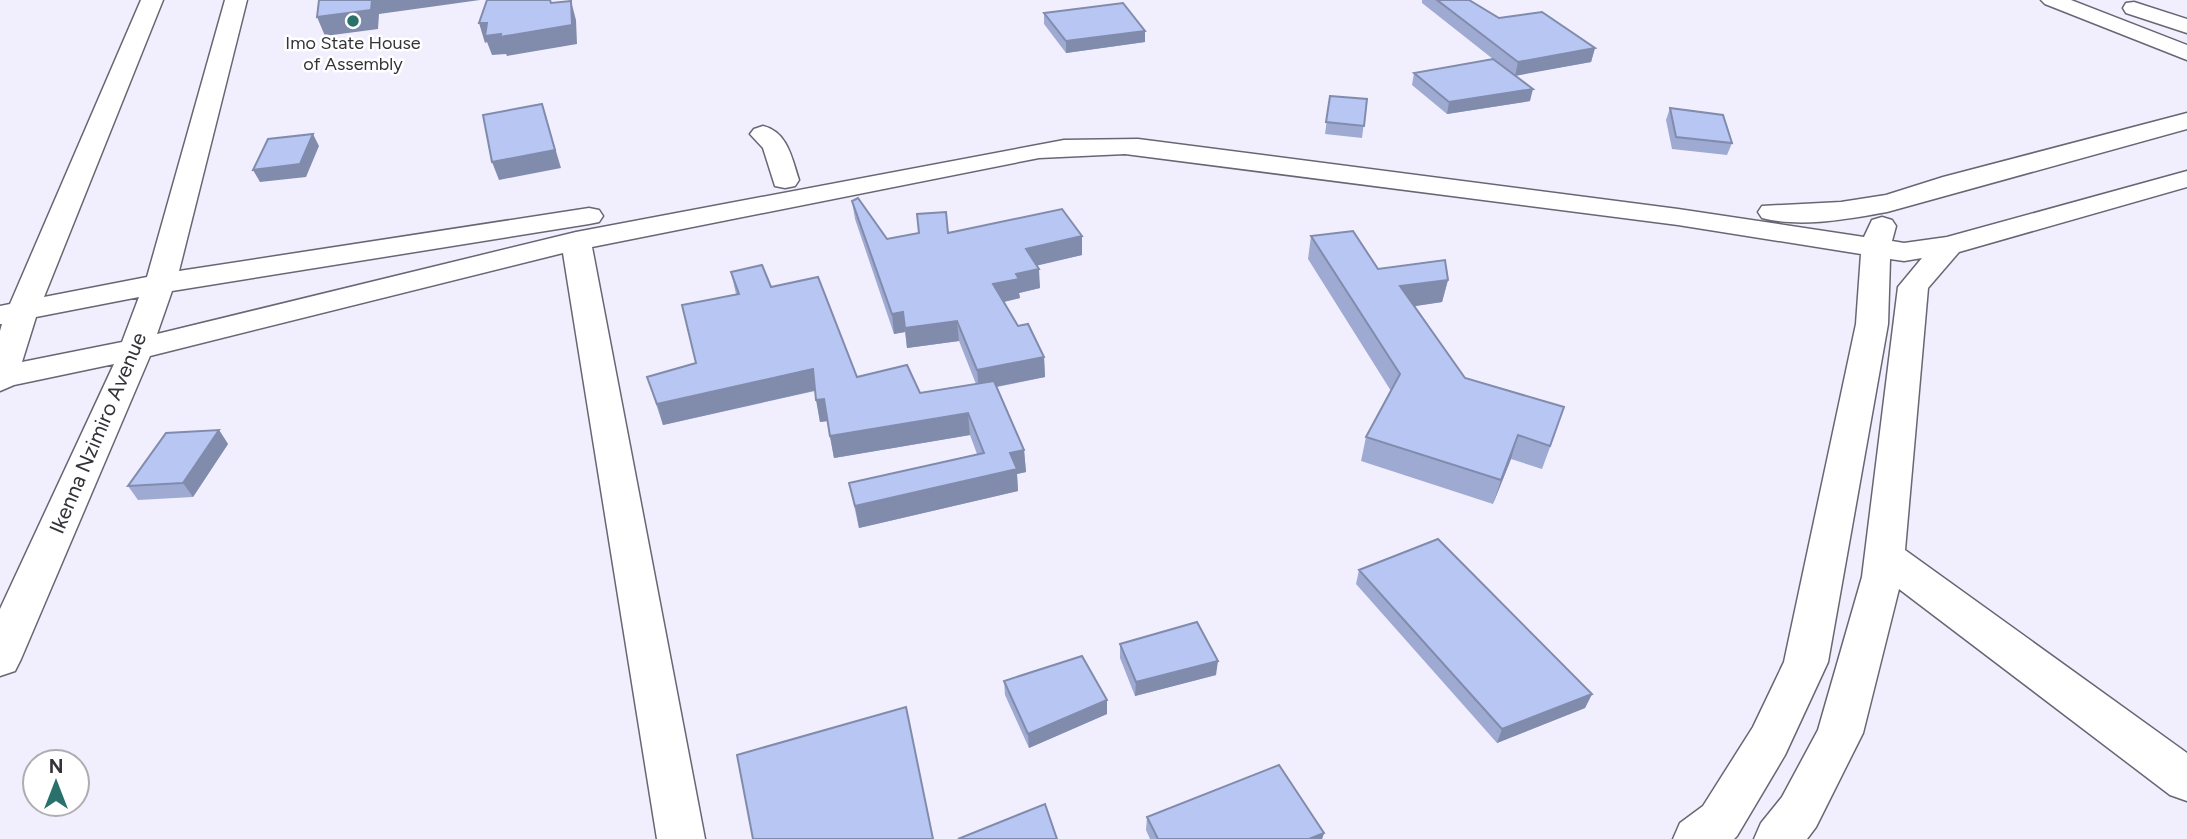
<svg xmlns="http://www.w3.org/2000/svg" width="2187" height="839" viewBox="0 0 2187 839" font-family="Figtree,sans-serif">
  <rect width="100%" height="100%" fill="#f1effe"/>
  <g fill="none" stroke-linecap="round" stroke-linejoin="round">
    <defs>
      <path id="minor" d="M141 0H163L44 297 147 277 225 0H247L179 271 589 208 599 210 603 216 599 222 589 224 172 291 157 334 576 232 1064 140 1138 139 1678 209 1864 237 1872 220 1882 217 1892 220 1896 226 1892 241 1904 243 1947 237 2187 171V187L1959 252 1928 288 1905 550 2187 753V801L2170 795 1899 589 1863 733 1816 827 1807 839H1754L1761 823 1782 797 1818 730 1862 577 1898 287 1922 258 1904 261 1890 259 1888 324 1828 662 1785 755 1737 836 1734 839H1673L1680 823 1703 806 1753 727 1784 662 1856 324 1861 254 1678 225 1125 154 1039 158 592 247 705 839H657L563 253 150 356 21 659 15 671 0 676V609L114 364 14 385 0 391V331L2 324H0V306L10 304ZM139 297 122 342 22 362 36 317Z
        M2041 0H2071L2187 45V60L2045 4Z
        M2134 2 2187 19V33L2126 13 2123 8 2126 3Z
        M2187 113V129L1887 212C1847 219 1802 228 1762 218L1758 212 1762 206 1841 202 1886 195 1943 177Z
        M763 126C788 132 792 159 799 180L795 186 785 188 775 186 763 148 750 134 754 129Z"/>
    </defs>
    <use href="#minor" stroke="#686673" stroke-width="3"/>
    <use href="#minor" fill="#fff" fill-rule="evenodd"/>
  </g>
  <path fill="#9eaad2" d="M1422 0H1469L1499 18 1595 48 1591 62 1515 75 1530 101 1447 114 1412 85 1414 73 1493 59 1422 3Z
    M1044 13 1145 31V42L1066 53 1044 24Z
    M1330 96 1367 99 1362 138 1325 134Z
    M1670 108 1732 143 1727 155 1672 149 1666 120Z
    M852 201 887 239 948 233 1082 236V255L1037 265 1040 288 1019 293 1020 298 1004 302 1018 326 1044 357 1045 377 997 387 1024 450 1026 472 1017 474 1018 491 859 528 849 483 977 454 970 435 834 458 827 421 820 422 815 391 663 425 647 377 696 363 736 294 731 272 771 287 857 377 920 393 976 384 959 341 907 348 905 332 894 334 855 219Z
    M1311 236 1378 269 1448 280 1442 302 1415 306 1465 378 1556 431 1542 469 1511 459 1493 504 1361 461 1366 437 1391 391 1308 259Z
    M219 430 228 444 193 497 138 500 128 486Z
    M1359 570 1592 694 1585 708 1497 743 1356 584Z
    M1120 644 1216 675 1135 696 1120 658Z
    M1004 681 1107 714 1029 748 1005 695Z
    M1147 817 1324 833 1322 839H1150L1146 830Z"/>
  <path fill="#818bab" d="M372 0H480L379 14 378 29 325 36 317 17Z
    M571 1 576 20 577 44 507 56 506 54 492 55 487 42 485 43 479 23H487L501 34Z
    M1145 31V42L1066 53V41Z
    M1595 48 1591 62 1515 76 1518 62Z
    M1533 89 1530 101 1447 114 1449 102Z
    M542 104 561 168 499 180 492 162Z
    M313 134 319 146 306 177 260 182 253 170Z
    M1082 236V255L1027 268 1026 249Z
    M1039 269 1040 288 1019 293 1020 298 994 304 993 284 1016 274Z
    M1448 280 1442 302 1396 309 1400 286Z
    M903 312 905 332 894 334 892 314Z
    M957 321 959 341 907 348 905 328Z
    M1044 357 1045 377 979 390 977 370Z
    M813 369 817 390 663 425 657 404Z
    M824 399 828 421 820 422 816 400Z
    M968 413 970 435 834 458 830 436Z
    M219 430 228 444 193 497 183 483Z
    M1518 435 1511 459 1493 504 1501 480Z
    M1024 450 1026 472 1017 474 1018 491 859 528 855 506 1010 453Z
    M1218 661 1216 675 1135 696 1136 682Z
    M1592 694 1585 708 1497 743 1502 729Z
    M1107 700V714L1029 748 1028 734Z
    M1324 833 1322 839H1309Z"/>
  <path fill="#b8c6f4" stroke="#818bab" stroke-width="2" d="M319 0H372L371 10 317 17Z
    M487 0H550L551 3 571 1 572 25 500 37 501 34 485 36 487 23H479Z
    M1437 0H1469L1499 18 1542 12 1595 48 1518 62Z
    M1123 3 1145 31 1066 41 1044 13Z
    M1493 59 1533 89 1449 102 1414 73Z
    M1330 96 1367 99 1364 126 1326 122Z
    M542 104 555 150 492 162 483 115Z
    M1670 108 1723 115 1732 143 1676 137Z
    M313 134 300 164 253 170 268 139Z
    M858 198 887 239 919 233 917 214 946 212 948 233 1062 209 1082 236 1026 249 1039 269 1016 274 1019 279 993 284 1018 326 1028 324 1044 357 977 370 957 321 905 328 903 312 892 314 852 201Z
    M1353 231 1378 269 1445 260 1448 280 1400 286 1465 378 1564 407 1550 446 1518 435 1501 480 1366 437 1400 374 1311 236Z
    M762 265 771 287 818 277 857 377 907 365 920 393 994 381 1024 450 1010 453 1017 469 855 506 849 483 984 453 968 413 830 436 824 399 816 400 813 369 657 404 647 377 696 363 682 305 739 294 731 272Z
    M219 430 183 483 128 486 166 433Z
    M1438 539 1592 694 1502 729 1359 570Z
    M1197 622 1218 661 1136 682 1120 644Z
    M1082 656 1107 700 1028 734 1004 681Z
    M906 707 933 839H753L737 755Z
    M1279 765 1324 833 1309 839H1158L1147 817Z
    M1045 804 1057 839H958Z"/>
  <circle fill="#29716a" stroke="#fff" stroke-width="2.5" cx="353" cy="21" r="7"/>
  <g text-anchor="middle" stroke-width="5" stroke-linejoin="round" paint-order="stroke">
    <g font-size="18" fill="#343339" stroke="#fff">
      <text x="353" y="49">Imo State House<tspan x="353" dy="21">of Assembly</tspan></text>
    </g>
    <g font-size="21" fill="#343339" stroke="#fff">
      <text transform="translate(98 433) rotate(-67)" y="7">Ikenna Nzimiro Avenue</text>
    </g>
  </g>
  <g transform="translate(56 783)"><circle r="33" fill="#ffffff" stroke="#aeadb0" stroke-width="2"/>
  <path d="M0-5L12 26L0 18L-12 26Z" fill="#29716a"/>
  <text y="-10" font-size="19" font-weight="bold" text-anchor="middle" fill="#343339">N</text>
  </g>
</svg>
